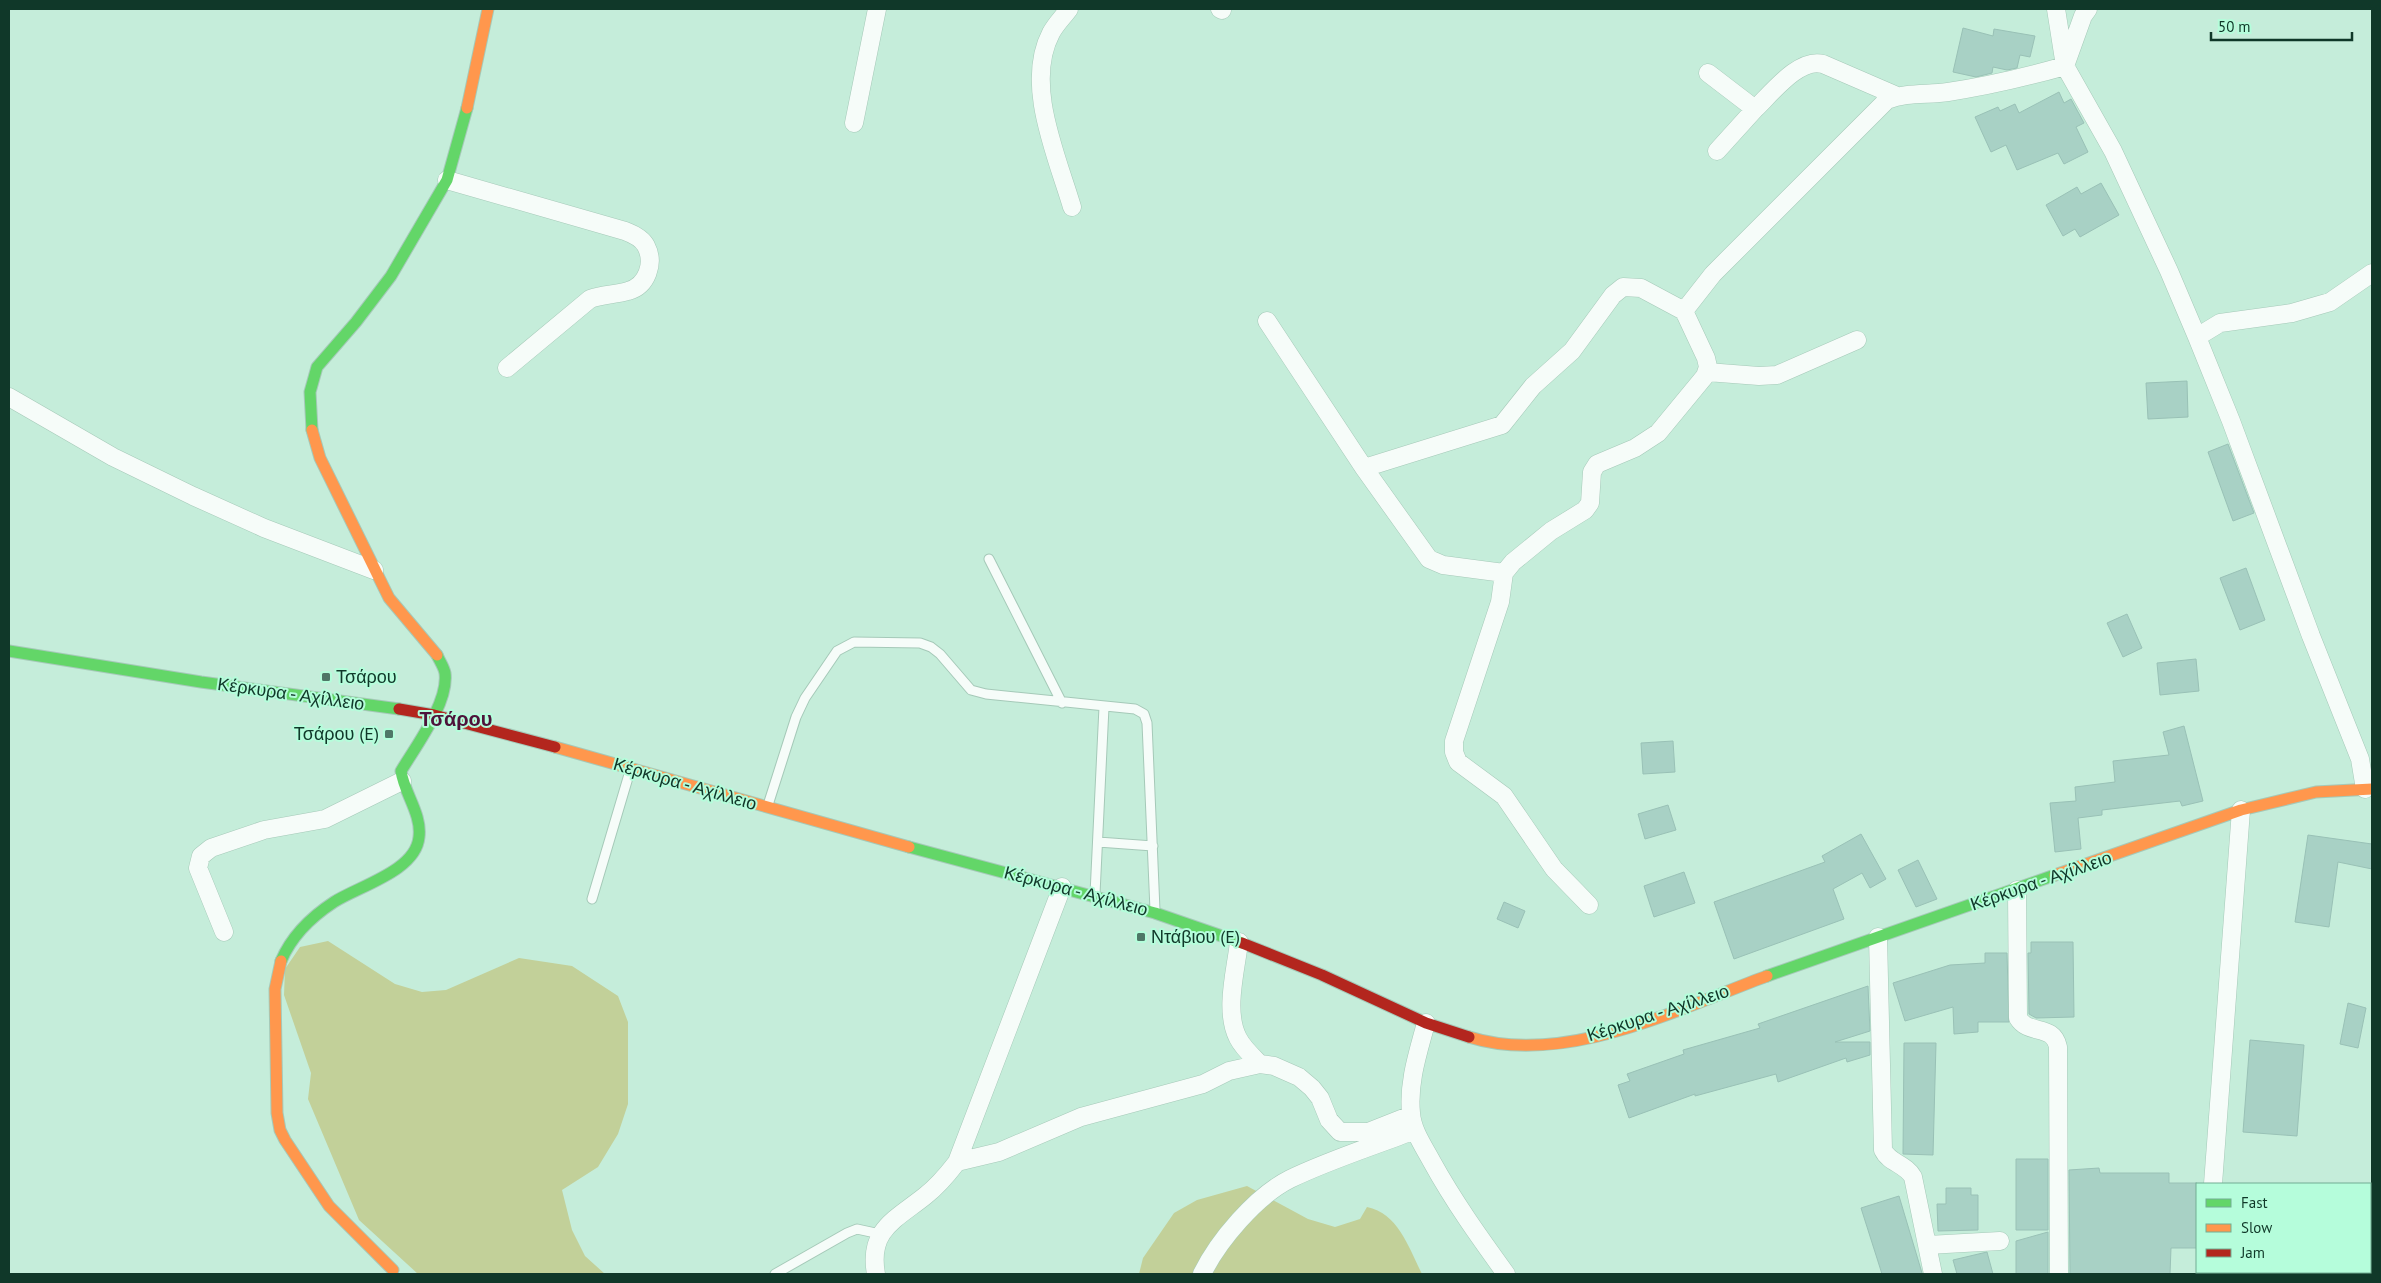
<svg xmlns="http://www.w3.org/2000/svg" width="2381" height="1283" viewBox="0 0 2381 1283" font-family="'PT Sans',sans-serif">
  <rect width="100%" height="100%" fill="#c5edda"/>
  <path fill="#c2d099" d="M328 941 395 984 422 992 446 990 519 958 572 966 618 996 628 1022V1104L618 1134 598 1167 562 1190 572 1230 585 1256 605 1274H418L359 1220 308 1099 311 1073 284 995 285 969 300 947Z
    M1247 1186 1308 1219 1335 1227 1360 1219 1367 1207C1398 1213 1409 1248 1422 1274H1139L1143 1258 1174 1213 1197 1200Z"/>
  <path fill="#a8d1c5" stroke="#99c1b6" d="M1963 28 1993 36 1994 29 2035 36 2030 57 2020 55 2017 68 2007 70 1993 67 1992 73 1976 77 1953 72Z
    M2059 92 2064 103 2071 99 2084 123 2076 127 2088 152 2064 164 2058 153 2017 170 2006 145 1991 152 1975 117 1998 107 2000 111 2015 104 2019 113Z
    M2101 183 2119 215 2080 237 2075 229 2063 236 2046 205 2077 187 2081 194Z
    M2187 381 2188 417 2148 419 2146 383Z
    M2228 444 2254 513 2233 521 2208 452Z
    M2246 568 2265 620 2240 630 2220 578Z
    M2127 614 2142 648 2123 657 2107 623Z
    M2196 659 2199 691 2160 695 2157 663Z
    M2184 726 2203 801 2182 806 2180 801 2102 810V815L2078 818 2081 849 2055 852 2050 803 2076 801 2075 787 2115 782 2113 761 2169 755 2163 732Z
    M1673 741 1675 772 1643 774 1641 743Z
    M1668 805 1676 830 1645 839 1638 814Z
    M1861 834 1886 879 1870 888 1862 873 1833 889 1844 919 1734 959 1714 902 1825 862 1822 856Z
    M2308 835 2372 844V869L2338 862 2329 927 2295 922Z
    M1918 860 1937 899 1916 907 1898 870Z
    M1684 872 1695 903 1654 917 1644 886Z
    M1504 902 1525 911 1518 928 1497 919Z
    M2031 942H2073L2074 1017 2036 1018 2029 1014 2028 953H2031Z
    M1985 953H2007L2009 1022H1978V1032L1954 1034 1953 1007 1905 1021 1893 983 1950 965 1985 963Z
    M1868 986 1870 1031 1835 1042H1870V1055L1847 1062 1846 1058 1778 1082 1776 1074 1695 1096V1094L1629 1118 1618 1085 1630 1081 1627 1074 1684 1054 1683 1050 1760 1028 1758 1024Z
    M2348 1003 2366 1008 2358 1048 2340 1044Z
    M2250 1040 2304 1045 2297 1136 2243 1132Z
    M1904 1043H1936L1933 1155 1903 1154Z
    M2016 1159H2048V1230H2016Z
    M2099 1168 2100 1173H2169V1183H2197V1248H2171L2170 1274H2070L2069 1170Z
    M1946 1188H1971V1195H1978V1230L1938 1231 1937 1204H1946Z
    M1899 1196 1922 1273V1274H1882L1861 1208Z
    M2048 1232V1274H2016V1241Z
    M1987 1252 1993 1274H1957L1953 1260Z"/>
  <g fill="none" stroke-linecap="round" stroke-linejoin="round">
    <defs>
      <path id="lane" d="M989 559 1062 703
        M768 805 796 717 805 698 837 651 854 642 920 643 931 647 940 654 971 690 986 694 1135 709 1144 714 1147 723 1155 910
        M1098 842 1153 846
        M1095 894 1104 707
        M592 899 630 771
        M775 1274 847 1233 857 1229 880 1234"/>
      <path id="street" d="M1069 9C1063 17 1055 25 1051 33 1024 84 1057 156 1072 207
        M1220 9 1222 10
        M2056 9 2065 66 2113 151 2169 271 2197 337 2231 421 2311 636 2360 759 2365 789
        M1708 73 1755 109C1771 94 1799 57 1823 64L1897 96
        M854 123 877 9
        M1717 151 1755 109
        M447 180 625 231C633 234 642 238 646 246 655 263 647 286 628 291 615 295 604 294 590 299L507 368
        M1267 321 1364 468
        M2197 337 2220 323 2292 313 2330 302 2372 273
        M1707 372 1759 376 1777 375 1857 340
        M9 397 113 457 193 496 264 528 374 570
        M1504 573 1443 565 1429 559 1364 468 1502 425 1533 386 1572 351 1613 295 1623 287 1641 288 1684 311
        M2017 890 2018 1018C2029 1036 2053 1023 2058 1047L2059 1274
        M1589 905 1554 869 1504 796 1458 762 1454 752V741L1500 602 1504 573 1513 562 1551 531 1585 510 1590 503 1592 472 1597 464 1635 448 1658 433 1705 376 1708 367 1706 358 1684 311 1713 274 1887 100C1906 92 1928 95 1948 92 1988 86 2026 77 2065 66L2083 16 2088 9
        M224 932 198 868 201 856 211 848 264 830 325 819 402 781
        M1878 937 1883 1150C1889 1163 1906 1164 1913 1177L1933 1274
        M1239 942C1236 970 1224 1011 1238 1038 1243 1048 1252 1056 1260 1064
        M1426 1023C1418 1053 1408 1082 1411 1113 1412 1130 1424 1147 1432 1162 1454 1202 1480 1238 1506 1274
        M957 1162 999 1152 1081 1117 1203 1084 1229 1071 1260 1064 1274 1066 1299 1077 1312 1088 1320 1098 1329 1120 1340 1132H1368L1411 1115
        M2213 1184 2241 810
        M1928 1245 2000 1241
        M876 1274C868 1230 895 1220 925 1196 938 1186 947 1175 957 1162L1062 887
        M1202 1274C1218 1241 1256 1196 1290 1179 1329 1160 1374 1146 1415 1130
        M2209 1274V1272"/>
      <path id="fast" d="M312 430 310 392 317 367 356 322 391 276 447 180 467 108
        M9 651 201 682 399 709
        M909 847 1155 913 1242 943
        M281 961C292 935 311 917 334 902 359 886 416 871 419 837 422 814 404 793 401 771 416 746 449 702 445 673 444 667 439 660 437 655
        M1767 976 2055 875"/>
      <path id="slow" d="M467 108 488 9
        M312 430 320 458 389 598 437 655
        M555 747 909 847
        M2055 875 2241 810 2316 792 2372 789
        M281 961 275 989 277 1113 280 1130 285 1140 329 1206 393 1270
        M1469 1037C1564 1067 1678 1009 1767 976"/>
      <path id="jam" d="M399 709 434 715 555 747
        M1242 943 1322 975 1426 1023 1469 1037"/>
    </defs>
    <use href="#lane" stroke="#a5c9b8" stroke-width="11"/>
    <use href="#street" stroke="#a5c9b8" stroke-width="19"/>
    <use href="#fast" stroke="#a5c9b8" stroke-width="13"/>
    <use href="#slow" stroke="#a5c9b8" stroke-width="13"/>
    <use href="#jam" stroke="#a5c9b8" stroke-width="13"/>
    <use href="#lane" stroke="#f6fcf9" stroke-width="9"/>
    <use href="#street" stroke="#f6fcf9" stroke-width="18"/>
    <use href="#fast" stroke="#63d668" stroke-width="11"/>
    <use href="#slow" stroke="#ff974d" stroke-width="11"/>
    <use href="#jam" stroke="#b3261e" stroke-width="11"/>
  </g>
  <g fill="#4f7767" stroke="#b5fddb" stroke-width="2">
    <rect x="321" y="672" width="10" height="10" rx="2.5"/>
    <rect x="384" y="729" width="10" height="10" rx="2.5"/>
    <rect x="1136" y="932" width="10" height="10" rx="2.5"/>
  </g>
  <g text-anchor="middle" stroke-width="4" stroke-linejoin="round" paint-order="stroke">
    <g font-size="18" fill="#103829" stroke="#b5fddb" text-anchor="start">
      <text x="336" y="683">Τσάρου</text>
      <text x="379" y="740" text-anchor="end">Τσάρου (E)</text>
      <text x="1151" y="943">Ντάβιου (E)</text>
    </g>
    <g font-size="18" fill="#103829" stroke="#b5fddb">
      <text transform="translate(291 694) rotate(8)" y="6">Κέρκυρα - Αχίλλειο</text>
      <text transform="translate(685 784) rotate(16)" y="6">Κέρκυρα - Αχίλλειο</text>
      <text transform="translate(2041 881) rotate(-19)" y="6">Κέρκυρα - Αχίλλειο</text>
      <text transform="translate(1076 891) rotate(15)" y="6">Κέρκυρα - Αχίλλειο</text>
      <text transform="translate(1658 1013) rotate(-18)" y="6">Κέρκυρα - Αχίλλειο</text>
    </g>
    <g font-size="20" font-weight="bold" fill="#4e133a" stroke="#b5fddb">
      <text x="456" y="726">Τσάρου</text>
    </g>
  </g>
  <rect width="2381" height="1283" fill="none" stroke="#103829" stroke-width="20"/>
  <rect x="2196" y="1183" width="175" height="90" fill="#b5fddb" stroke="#73ae94"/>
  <rect x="2206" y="1199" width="25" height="8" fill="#63d668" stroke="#73ae94"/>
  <text x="2241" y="1208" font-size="15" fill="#103829">Fast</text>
  <rect x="2206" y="1224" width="25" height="8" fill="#ff974d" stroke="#73ae94"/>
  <text x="2241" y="1233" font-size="15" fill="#103829">Slow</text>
  <rect x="2206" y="1249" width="25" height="8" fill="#b3261e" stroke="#73ae94"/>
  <text x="2241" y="1258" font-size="15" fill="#103829">Jam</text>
  <path d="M2211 32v8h141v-8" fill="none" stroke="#103829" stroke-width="2.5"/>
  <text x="2218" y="32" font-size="15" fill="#103829" stroke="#b5fddb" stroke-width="4" paint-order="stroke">50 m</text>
</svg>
